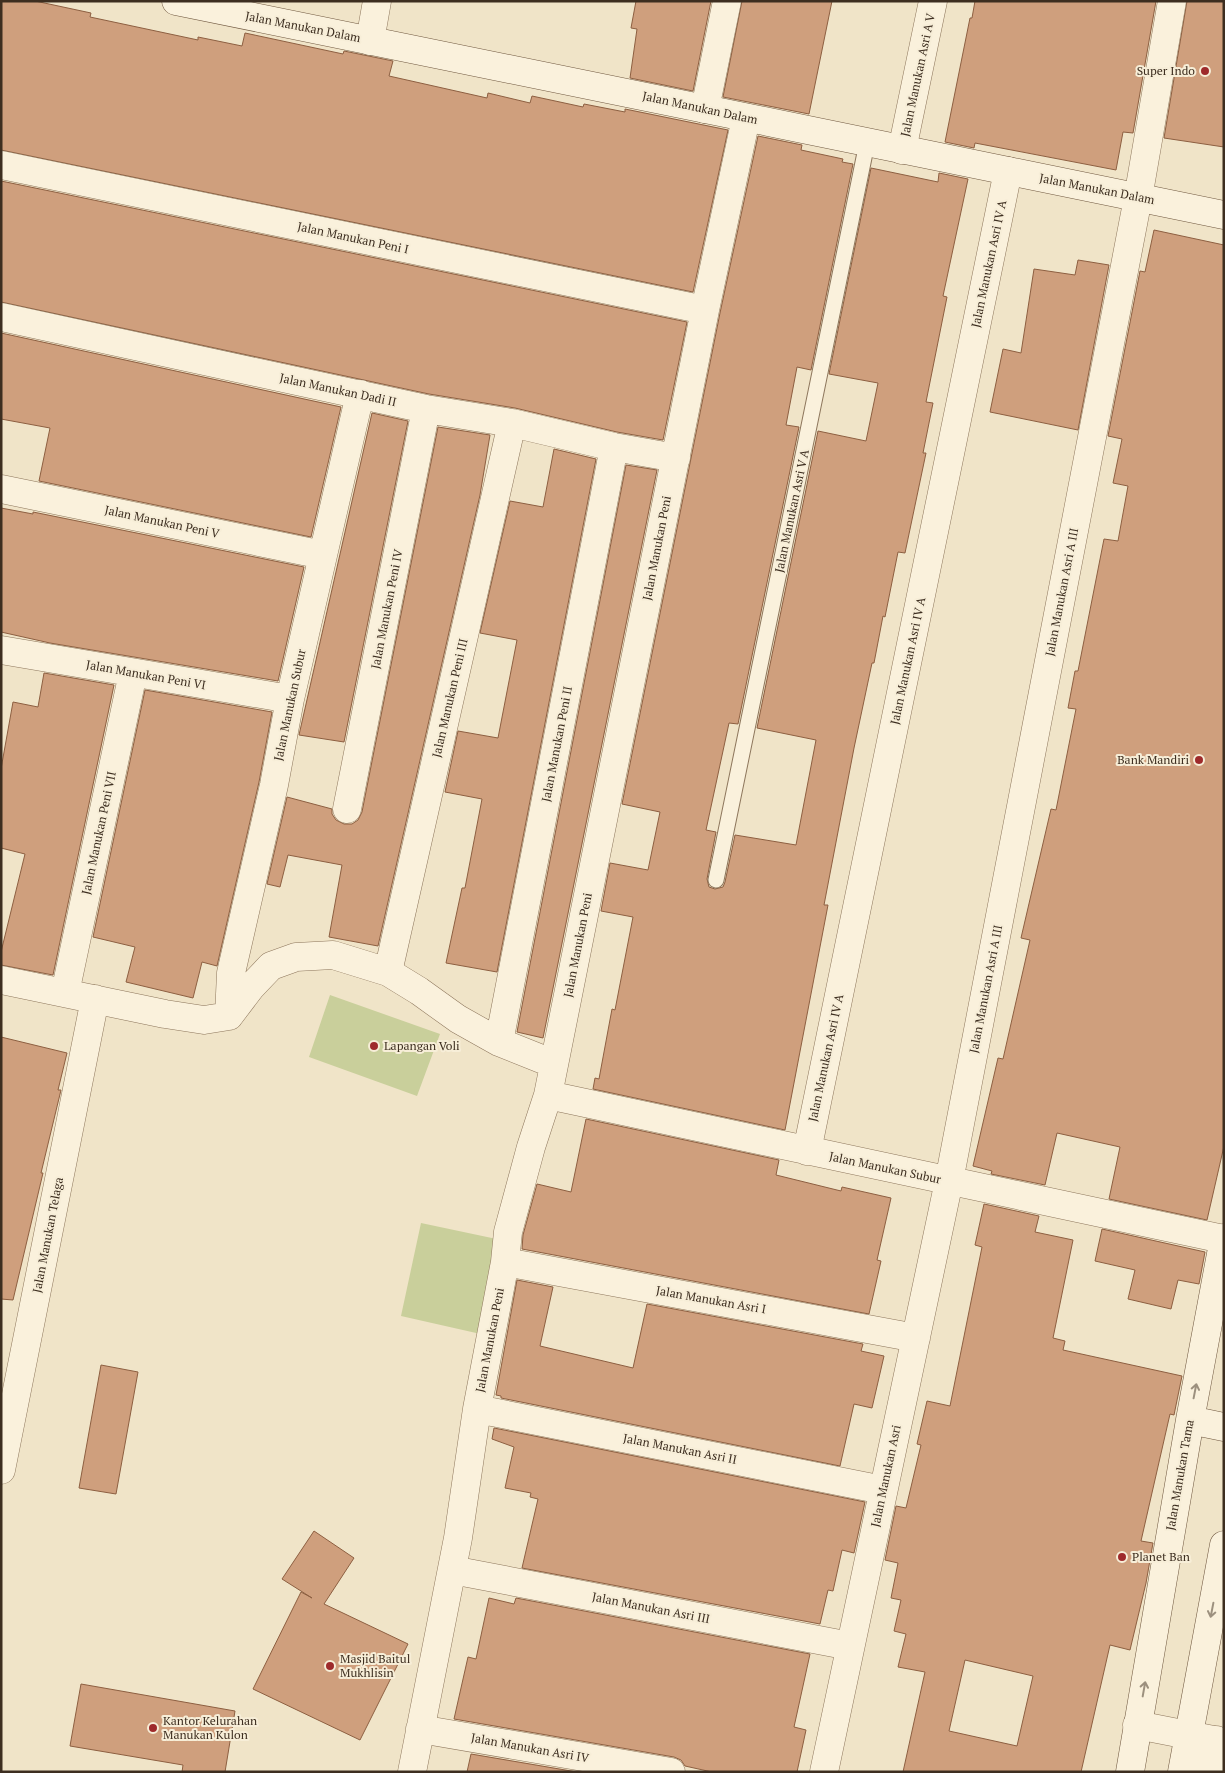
<svg xmlns="http://www.w3.org/2000/svg" width="1225" height="1773" viewBox="0 0 1225 1773" font-family="'PT Serif',serif">
  <rect width="100%" height="100%" fill="#f0e4c8"/>
  <path fill="#c9cf9b" d="M330 995 440 1034 417 1096 309 1057Z
    M421 1223 506 1241 485 1335 401 1316Z"/>
  <path fill="#cf9f7d" stroke="#8d5f41" fill-rule="evenodd" d="M1 1H35L91 13 90 17 198 40V37L242 46 245 33 343 54 344 51 393 61 389 76 487 98 488 93 530 103 532 96 583 107 584 104 625 112V109L728 130 693 292 1 150Z
    M636 1H711L693 91 630 78 637 29 631 28Z
    M742 1H832L809 114 723 97Z
    M975 1H1156L1133 133 1123 132 1116 170 975 143 974 148 945 142 970 18H972Z
    M1187 1H1224V147L1164 138Z
    M758 136 802 145 801 150 843 159 842 162 853 164 811 370 797 367 786 425 799 427 738 724 729 723 706 830 716 832 707 879 709 887 715 889 723 887 725 882 735 835 796 845 816 740 757 728 818 431 866 441 878 383 829 374 871 168 938 182 939 173 968 179 943 296 947 297 926 402 933 403 923 453H926L905 553 898 552 885 617 883 616 874 663H872L854 748 824 905H828L785 1130 593 1089 595 1078 599 1079 612 1009 615 1010 633 917 601 911 610 863 648 870 660 812 622 804 720 313Z
    M1 181 687 322 663 440 617 432 515 408 429 394 1 302Z
    M1154 230 1224 245V1146L1207 1220 1109 1199 1120 1147 1057 1133 1045 1185 991 1174 992 1171 973 1166 998 1058 1003 1059 1030 940 1021 938 1051 809 1056 810 1076 709 1068 708 1075 671H1078L1104 539 1118 541 1128 486 1113 483 1122 439 1108 436 1140 271 1145 272Z
    M1078 260 1109 265 1078 430 990 412 1003 349 1021 353 1034 269 1075 275Z
    M1 333 341 407 311 537 39 481 50 428 1 419Z
    M372 413 408 421 344 742 299 735Z
    M438 427 490 435 480 495 378 946 329 937 342 865 288 855 280 887 267 884 287 797 332 809V814L336 820 344 824H352L358 820 362 812Z
    M554 449 596 459 497 972 446 963 462 888H465L482 799 445 792 458 731 498 738 517 640 480 633 510 501 543 507Z
    M626 465 657 470 543 1038 517 1032Z
    M1 508 33 514V512L304 567 278 681 50 643 1 632Z
    M44 673 114 685 53 975 1 965V952L25 854 1 848V769L13 702 38 707Z
    M145 690 272 712 259 782 217 966 202 962 193 998 126 982 135 947 93 937Z
    M1 1037 67 1053 58 1090H61L41 1173H43L13 1300 1 1299Z
    M586 1119 779 1160 776 1175 841 1191 842 1187 891 1198 877 1260 881 1261 869 1314 522 1249 523 1235 537 1184 571 1192Z
    M984 1204 1039 1216 1035 1232 1073 1240 1053 1338 1065 1341 1063 1350 1182 1376 1174 1415 1170 1414 1141 1541 1153 1543 1146 1583 1130 1650 1110 1645 1081 1772H903L925 1672 898 1667 906 1634 894 1631 901 1600 891 1598 898 1563 885 1560 896 1506 906 1508 921 1445 917 1444 927 1401 950 1406 982 1247 975 1245ZM965 1660 1033 1676 1017 1746 949 1731Z
    M1102 1229 1205 1252 1199 1284 1178 1280 1171 1309 1128 1299 1135 1270 1095 1261Z
    M517 1280 553 1287 540 1346 633 1368 647 1304 863 1344 861 1351 884 1356 872 1408 854 1404 840 1466 501 1398V1396L496 1395Z
    M101 1365 138 1372 116 1494 79 1488Z
    M494 1428 865 1502 854 1553 842 1550 833 1591 828 1590 820 1624 522 1568 538 1499 530 1497 531 1493 505 1488 514 1447 492 1439Z
    M314 1531 354 1558 324 1604 408 1644 360 1740 253 1689 301 1592 312 1598 282 1579Z
    M489 1598 514 1604 516 1598 810 1654 794 1727 806 1730 797 1772H712L685 1766 681 1760 674 1757 454 1719 468 1657 476 1659Z
    M81 1684 235 1711 225 1772H182L183 1765 70 1746Z
    M471 1754 577 1772H467Z"/>
  <g fill="none" stroke-linecap="round" stroke-linejoin="round">
    <defs>
      <path id="lane" d="M716 880 867 143"/>
      <path id="street" d="M370 41 377 1
        M705 109 727 1
        M902 150 933 1
        M1 165 705 310
        M1 317 426 409 512 423 614 447 676 458
        M1 489 323 555
        M1 650 290 699
        M347 809 426 409
        M388 972 512 423
        M1 980 165 1014 204 1020 229 1016 251 987 271 966 296 957 333 955 388 972 419 991 458 1019 499 1042 554 1064
        M65 993 133 673
        M229 1016 231 973 274 785 290 699 360 394
        M499 1042 614 447
        M548 1095 1223 1239
        M807 1151 1008 171
        M505 1262 916 1338
        M477 1409 883 1490
        M1 1470 95 999
        M452 1570 850 1646
        M1137 1725 1224 1742
        M420 1729 671 1772
        M412 1772 458 1538 477 1409 505 1262 508 1232 531 1147 548 1095 705 310 746 118
        M824 1772 949 1181 1138 198 1172 1
        M1209 1772 1216 1740"/>
      <path id="secondary" d="M176 1 1224 215
        M1190 1420 1224 1427
        M1130 1772 1190 1420 1224 1238
        M1182 1772 1224 1545"/>
    </defs>
    <use href="#lane" stroke="#8d765c" stroke-width="17"/>
    <use href="#street" stroke="#8d765c" stroke-width="29"/>
    <use href="#secondary" stroke="#6f573f" stroke-width="29"/>
    <use href="#lane" stroke="#faf1dc" stroke-width="15"/>
    <use href="#street" stroke="#faf1dc" stroke-width="28"/>
    <use href="#secondary" stroke="#faf1dc" stroke-width="28"/>
  </g>
  <defs><path id="oneway-shaft" d="M-6 0H5M1.5-3L5.5 0L1.5 3" fill="none" stroke-width="1.6" stroke-linecap="round" stroke-linejoin="round" transform="scale(1.25)"/></defs>
  <g stroke="#9c907e">
    <use href="#oneway-shaft" transform="translate(1195 1391) rotate(-79)"/>
    <use href="#oneway-shaft" transform="translate(1212 1610) rotate(101)"/>
    <use href="#oneway-shaft" transform="translate(1144 1689) rotate(-80)"/>
  </g>
  <g fill="#9e2a2b" stroke="#f7eed8" stroke-width="2">
    <circle cx="1205" cy="71" r="5"/>
    <circle cx="1199" cy="760" r="5"/>
    <circle cx="374" cy="1046" r="5"/>
    <circle cx="1122" cy="1557" r="5"/>
    <circle cx="330" cy="1666" r="5"/>
    <circle cx="153" cy="1728" r="5"/>
  </g>
  <g text-anchor="middle" stroke-width="4" stroke-linejoin="round" paint-order="stroke">
    <g font-size="12" fill="#3d2e20" stroke="#f7eed8">
      <text transform="translate(303 27) rotate(11)" y="4">Jalan Manukan Dalam</text>
      <text transform="translate(918 75) rotate(-78)" y="4">Jalan Manukan Asri A V</text>
      <text transform="translate(700 108) rotate(12)" y="4">Jalan Manukan Dalam</text>
      <text transform="translate(1097 189) rotate(11)" y="4">Jalan Manukan Dalam</text>
      <text transform="translate(353 238) rotate(12)" y="4">Jalan Manukan Peni I</text>
      <text transform="translate(989 264) rotate(-78)" y="4">Jalan Manukan Asri IV A</text>
      <text transform="translate(338 390) rotate(12)" y="4">Jalan Manukan Dadi II</text>
      <text transform="translate(792 511) rotate(-78)" y="4">Jalan Manukan Asri V A</text>
      <text transform="translate(162 522) rotate(12)" y="4">Jalan Manukan Peni V</text>
      <text transform="translate(657 548) rotate(-79)" y="4">Jalan Manukan Peni</text>
      <text transform="translate(1062 592) rotate(-79)" y="4">Jalan Manukan Asri A III</text>
      <text transform="translate(387 609) rotate(-79)" y="4">Jalan Manukan Peni IV</text>
      <text transform="translate(908 661) rotate(-78)" y="4">Jalan Manukan Asri IV A</text>
      <text transform="translate(146 675) rotate(10)" y="4">Jalan Manukan Peni VI</text>
      <text transform="translate(450 698) rotate(-77)" y="4">Jalan Manukan Peni III</text>
      <text transform="translate(290 705) rotate(-78)" y="4">Jalan Manukan Subur</text>
      <text transform="translate(557 744) rotate(-79)" y="4">Jalan Manukan Peni II</text>
      <text transform="translate(99 833) rotate(-78)" y="4">Jalan Manukan Peni VII</text>
      <text transform="translate(578 945) rotate(-79)" y="4">Jalan Manukan Peni</text>
      <text transform="translate(986 989) rotate(-79)" y="4">Jalan Manukan Asri A III</text>
      <text transform="translate(826 1058) rotate(-78)" y="4">Jalan Manukan Asri IV A</text>
      <text transform="translate(885 1168) rotate(12)" y="4">Jalan Manukan Subur</text>
      <text transform="translate(48 1235) rotate(-79)" y="4">Jalan Manukan Telaga</text>
      <text transform="translate(711 1300) rotate(10)" y="4">Jalan Manukan Asri I</text>
      <text transform="translate(490 1340) rotate(-79)" y="4">Jalan Manukan Peni</text>
      <text transform="translate(680 1449) rotate(11)" y="4">Jalan Manukan Asri II</text>
      <text transform="translate(1180 1475) rotate(-80)" y="4">Jalan Manukan Tama</text>
      <text transform="translate(886 1476) rotate(-78)" y="4">Jalan Manukan Asri</text>
      <text transform="translate(651 1608) rotate(11)" y="4">Jalan Manukan Asri III</text>
      <text transform="translate(530 1748) rotate(10)" y="4">Jalan Manukan Asri IV</text>
    </g>
    <g font-size="12" fill="#3d2e20" stroke="#f7eed8" text-anchor="start">
      <text x="1195" y="75" text-anchor="end">Super Indo</text>
      <text x="1189" y="764" text-anchor="end">Bank Mandiri</text>
      <text x="384" y="1050">Lapangan Voli</text>
      <text x="1132" y="1561">Planet Ban</text>
      <text x="340" y="1663">Masjid Baitul<tspan x="340" dy="14">Mukhlisin</tspan></text>
      <text x="163" y="1725">Kantor Kelurahan<tspan x="163" dy="14">Manukan Kulon</tspan></text>
    </g>
  </g>
  <rect width="1225" height="1773" fill="none" stroke="#3d2e20" stroke-width="5"/>
</svg>
